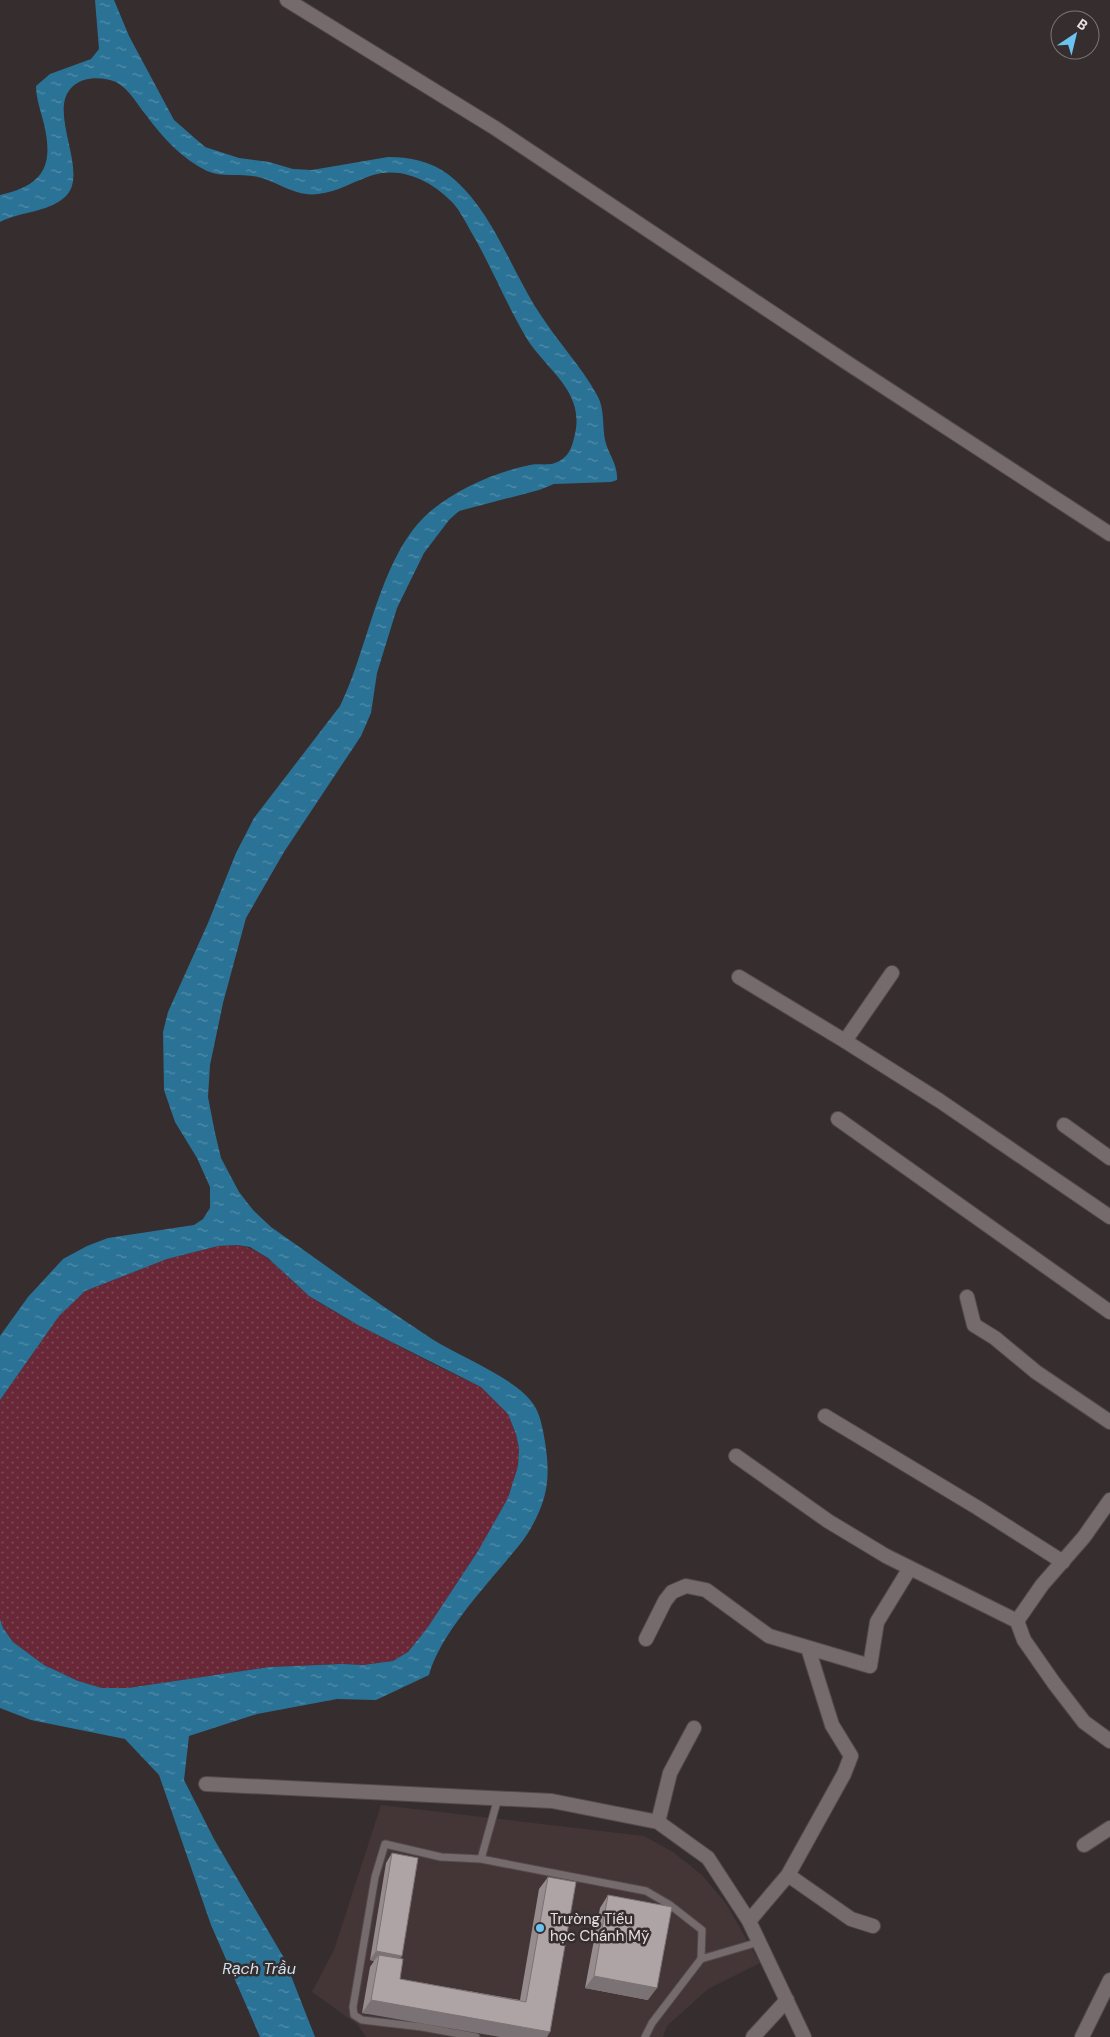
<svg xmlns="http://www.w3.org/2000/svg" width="1110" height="2037" viewBox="0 0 1110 2037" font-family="'DM Sans',sans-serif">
  <defs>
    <pattern id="grass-dots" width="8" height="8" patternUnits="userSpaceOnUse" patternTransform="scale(1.25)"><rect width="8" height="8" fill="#692838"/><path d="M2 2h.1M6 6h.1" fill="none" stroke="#7e4754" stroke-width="1.8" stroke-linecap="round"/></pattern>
    <pattern id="water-ripples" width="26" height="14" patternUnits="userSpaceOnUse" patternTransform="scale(1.25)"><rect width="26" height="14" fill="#2b7396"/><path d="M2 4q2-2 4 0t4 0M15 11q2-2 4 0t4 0" fill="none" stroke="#548da9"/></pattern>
  </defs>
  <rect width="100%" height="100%" fill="#362d2e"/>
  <path fill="#443637" d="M381 1805 644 1836 673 1852 702 1875 727 1905 760 1963 708 1989 667 2026 663 2037H366L357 2024 312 1992 334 1950Z"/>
  <path fill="url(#grass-dots)" d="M237 1245C270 1250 285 1279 311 1297 336 1314 364 1328 391 1342 421 1358 450 1373 481 1387L508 1414 516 1434 519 1448 518 1466 508 1498 478 1551 428 1627 408 1652 393 1661 363 1665 342 1664 270 1667 128 1688H102L78 1681 44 1665 13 1642 3 1628 0 1619V1400L59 1316 85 1291 167 1259 218 1246Z"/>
  <path fill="url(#water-ripples)" d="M95 0H114L129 36 174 120 205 147 239 158 269 162 293 169 312 170 388 157C409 157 431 161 449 175 493 210 510 269 540 314 558 342 581 366 597 395 605 409 602 425 605 440 608 454 618 464 617 480L611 482 554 484 539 490 459 511 449 520 424 553 397 608 377 673 371 713 361 736 284 852 246 918 223 1003 210 1065 208 1097 215 1133 221 1158 239 1192 253 1210 271 1227C325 1265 377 1303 432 1339 460 1357 511 1376 531 1401 539 1410 542 1425 544 1436 551 1476 549 1498 528 1533 522 1543 514 1551 507 1560 481 1591 439 1637 429 1675L376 1700 337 1699 257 1714 189 1736 184 1780 214 1839 284 1958 315 2037H260L211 1925 159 1775 125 1739 31 1720 0 1708V1619L3 1628 13 1642 44 1665 78 1681 102 1688H128L270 1667 342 1664 363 1665 393 1661 408 1652 428 1627 478 1551 508 1498 518 1466 519 1448 516 1434 508 1414 481 1387 358 1325 309 1296 268 1258 250 1247 237 1245 218 1246 167 1259 85 1291 59 1316 0 1400V1336L28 1297 63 1259 87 1246 108 1238 194 1225 203 1219 210 1208V1187L197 1158 175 1122 164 1090 163 1032 168 1012 208 923 236 853 254 818 340 706C369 648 380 552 432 510 459 488 496 472 530 465 542 463 551 467 561 460 569 455 572 447 574 438 587 392 547 371 527 339 506 304 491 265 470 230 465 221 460 211 453 203 433 182 403 166 373 175 354 181 338 192 318 194 295 197 279 182 258 177 241 173 223 178 207 171 182 159 162 137 146 115 137 104 129 89 116 82 107 78 93 77 84 80 35 97 94 171 65 197 47 213 21 211 0 222V195C43 185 54 167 44 124 41 111 36 99 36 86L50 74 91 59 99 49Z"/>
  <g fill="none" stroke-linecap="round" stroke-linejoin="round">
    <defs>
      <path id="lane" d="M498 1798 481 1859 646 1891 670 1905 702 1930 701 1959 652 2023 645 2037
        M701 1959 759 1942
        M476 2037 422 2027 362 2020 354 2015 353 2007 375 1877 385 1844 441 1857 481 1859"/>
      <path id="street" d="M287 0 495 128 849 364 1110 534
        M892 973 845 1041 940 1101 1110 1217
        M739 977 845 1041
        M838 1119 1110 1312
        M1064 1125 1110 1158
        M967 1297 974 1325 995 1338 1036 1372 1110 1422
        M825 1416 978 1508 1063 1562
        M736 1456 828 1521 886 1556 1017 1621
        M1110 1500 1084 1537 1042 1585 1017 1621 1024 1640 1054 1683 1084 1722 1110 1741
        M646 1639 665 1601 672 1592 686 1586 706 1590 769 1636 870 1666 877 1622 910 1568
        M206 1784 552 1801 658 1822 708 1858 749 1921 804 2037
        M658 1822 670 1773 694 1728
        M1084 1845 1110 1828
        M788 1875 851 1919 873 1926
        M749 1921 788 1875 844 1774 851 1756 832 1725 808 1648
        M753 2037 787 2000
        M1082 2037 1110 1980"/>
    </defs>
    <use href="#lane" stroke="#524a4c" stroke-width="9"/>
    <use href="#street" stroke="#524a4c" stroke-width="16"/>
    <use href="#lane" stroke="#756b6d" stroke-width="7"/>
    <use href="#street" stroke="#756b6d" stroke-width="14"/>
  </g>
  <path fill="#968c8e" d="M392 1853 402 1956 400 1958V1979L520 2000 539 1889 548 1877 550 2032 362 2013 370 1967 374 1961 370 1960 386 1863Z
    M608 1895 648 2000 585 1988 600 1908Z"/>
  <path fill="#7a7274" d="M376 1951 402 1956 396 1965 379 1955 374 1961 370 1960Z
    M594 1976 657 1988 648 2000 585 1988Z
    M371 2000 550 2032 547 2037H500L362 2013Z"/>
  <path fill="#aea3a5" stroke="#7a7274" d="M392 1853 418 1858 402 1956 376 1951Z
    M548 1877 576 1882 550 2032 371 2000 379 1955 403 1959 400 1979 526 2002Z
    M608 1895 672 1907 657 1988 594 1976Z"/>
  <circle fill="#6bc3f2" stroke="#362d2e" stroke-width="2" cx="540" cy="1928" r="5"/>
  <g text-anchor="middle" stroke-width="5" stroke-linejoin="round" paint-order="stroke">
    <g font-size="15" fill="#e7e1e1" stroke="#362d2e" text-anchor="start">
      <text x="550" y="1924">Trường Tiểu<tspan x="550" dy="17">học Chánh Mỹ</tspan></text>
    </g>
    <g font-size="16" font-style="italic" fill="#cee3f0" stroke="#362d2e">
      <text x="259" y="1974">Rạch Trầu</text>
    </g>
  </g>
  <g transform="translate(1075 35) rotate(35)"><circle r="24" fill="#362d2e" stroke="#7d7576"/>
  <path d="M0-4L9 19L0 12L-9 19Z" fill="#6bc3f2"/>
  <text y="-8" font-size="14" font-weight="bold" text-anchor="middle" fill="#e7e1e1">B</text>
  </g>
</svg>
